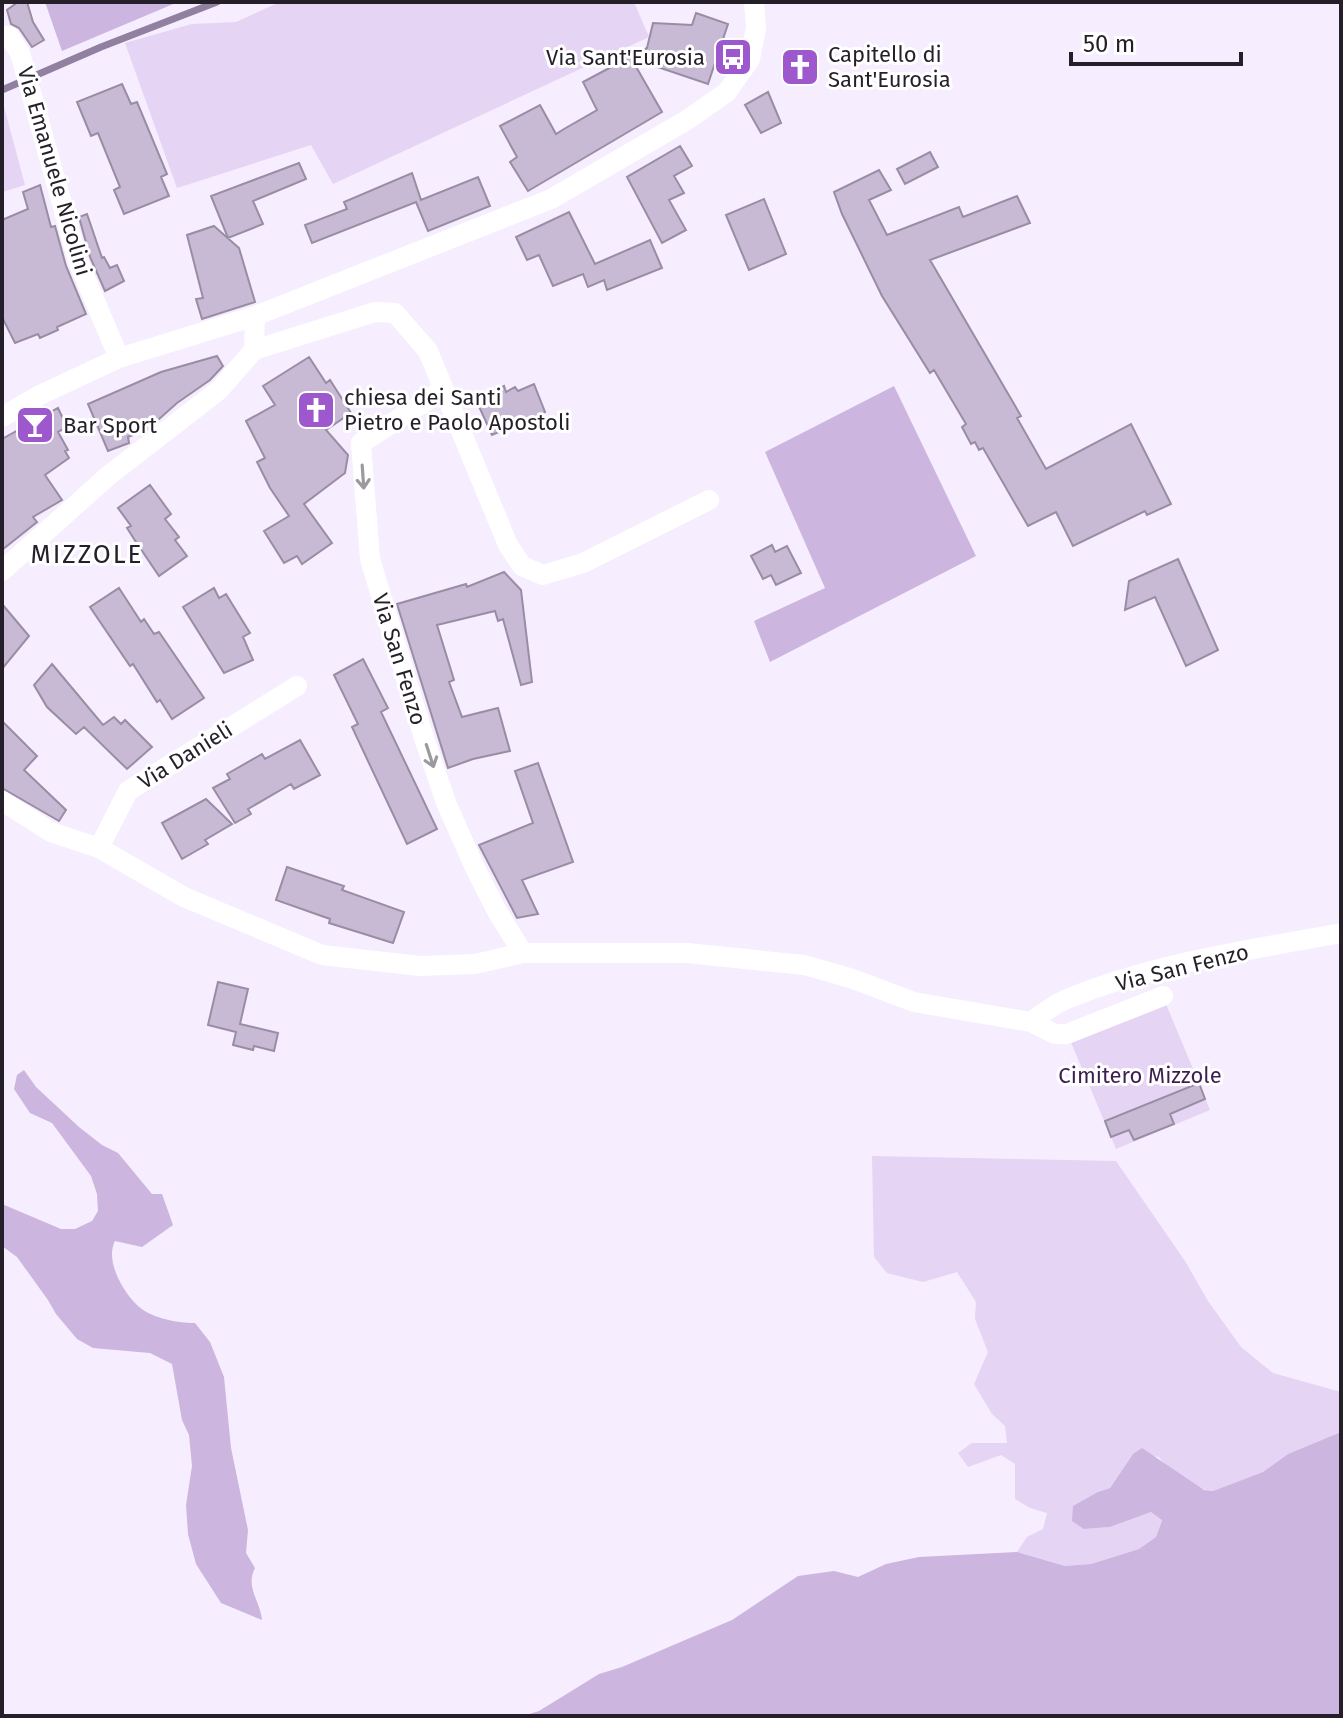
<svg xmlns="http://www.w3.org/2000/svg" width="1343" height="1718" viewBox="0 0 1343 1718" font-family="'Fira Sans',sans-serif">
  <rect width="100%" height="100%" fill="#f6edfe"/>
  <path fill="#e5d4f3" d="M280 2H634L649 37 333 184 311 145 177 188 125 43 192 24 236 22Z
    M2 99 25 185 2 192Z
    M1166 1004 1210 1110 1116 1149 1070 1040Z
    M872 1156 1116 1161 1185 1261 1208 1301 1241 1347 1273 1373 1341 1392V1432L1288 1454 1263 1472 1213 1491C1196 1490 1168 1471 1159 1457L1133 1454 1110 1488 1098 1492 1084 1529 1110 1527 1151 1512 1162 1519 1156 1537 1139 1549 1091 1564 1065 1566 1017 1552 1027 1537 1043 1529 1047 1513 1030 1508 1015 1499V1464L1001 1455 968 1467 958 1453 972 1443H1007L1005 1426 992 1414 974 1384 988 1352 975 1319 976 1302 957 1272 923 1282 887 1273 874 1257Z"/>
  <path fill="#ccb5de" d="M45 2H178L62 51Z
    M894 386 976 556 770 662 754 621 825 588 765 452Z
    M24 1070 36 1087 79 1127 102 1145 118 1153 152 1194H162L173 1225 142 1247 115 1241C105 1260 122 1290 136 1304 149 1318 177 1323 195 1323L210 1342 224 1377 231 1448 248 1530 246 1553 255 1568C245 1587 260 1600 262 1620L221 1603 196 1564 188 1534 186 1505 192 1466 189 1435 182 1420 172 1364 150 1353 93 1348 77 1339 56 1314 48 1300 17 1257 2 1246V1204L61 1229H75L92 1221 98 1211 97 1194 91 1176 52 1123 30 1113 14 1089 17 1075Z
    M1341 1432V1716H523L539 1711 599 1674 622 1667 732 1620 798 1576 834 1571 858 1577 886 1564 919 1557 1017 1552 1065 1566 1091 1564 1139 1549 1156 1537 1162 1520 1151 1512 1110 1527 1084 1529 1072 1521 1073 1506 1098 1492 1110 1488 1133 1454 1142 1448 1204 1490 1213 1491 1263 1472 1288 1454Z"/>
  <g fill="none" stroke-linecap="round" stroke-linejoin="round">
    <path stroke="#91809f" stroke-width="7" d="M2 90 101 47 217 2"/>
  </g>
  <path fill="#c8bad4" stroke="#998ca5" stroke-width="2" d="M18 2H27L33 22 44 40 32 47 19 28 11 24 7 10Z
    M696 13 728 24 708 84 631 58 662 112 528 191 510 162 517 157 500 126 540 105 556 134 564 129 597 110 583 82 647 48 653 23 692 25Z
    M122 84 131 104 137 102 167 174 161 177 169 196 124 214 114 190 120 187 98 133 91 136 77 102Z
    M768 92 781 123 761 133 745 105Z
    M680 146 692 166 674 176 684 193 669 200 686 230 662 243 627 177Z
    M930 152 938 167 905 184 897 169Z
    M299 163 306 179 253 201 263 224 228 238 211 196Z
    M879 170 891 190 869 200 887 235 959 207 963 217 1017 196 1030 223 930 260 1021 416 1017 418 1046 469 1131 424 1171 504 1147 515 1145 511 1073 546 1056 512 1028 526 983 448 979 450 975 442 971 444 962 427 966 424 934 370 930 373 882 296 842 214 834 192Z
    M412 173 421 200 478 177 490 206 428 231 416 202 312 243 305 225 347 209 344 202Z
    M40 185 51 227 55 226 66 266 86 314 57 327 58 330 40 338 38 334 15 343 2 317V220L28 209 23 192Z
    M764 199 786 254 749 270 726 215Z
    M569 212 595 264 650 240 662 268 607 290 604 280 588 287 583 274 553 286 539 255 527 260 516 237Z
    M87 214 102 258 104 257 110 268 117 265 124 281 105 291 90 257 79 217Z
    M214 226 239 248 255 302 202 319 196 299 203 298 187 235Z
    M217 356 223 366 210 380 177 403 148 429 128 437 129 443 108 451 88 404 161 372Z
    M309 357 326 383 330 380 351 413 326 430 348 455 345 473 304 504 332 543 302 564 297 556 284 563 264 531 289 516 270 488 257 462 265 458 246 421 275 405 263 386Z
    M534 384 545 412 492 435 476 400 504 386 506 392 515 387 518 391Z
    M58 408 67 427 58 432 68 450 65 451 69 458 45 475 62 500 33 517 37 522 2 550V439Z
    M150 485 171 514 165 519 179 537 175 540 187 556 159 576 134 539 127 528 131 526 118 508Z
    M772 545 775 552 787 546 801 573 776 585 771 575 763 579 751 556Z
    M1178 559 1218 650 1186 666 1155 597 1125 610 1129 581Z
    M504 572 521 590 532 682 521 685 503 619 498 621 495 611 437 625 454 680 449 682 462 717 498 708 510 751 473 759 448 768 397 604 466 584 467 587Z
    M119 588 141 622 144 619 154 634 159 632 204 698 172 719 160 700 157 702 133 664 130 666 90 607Z
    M214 588 219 598 226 594 250 633 243 637 253 660 224 673 183 607Z
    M2 604 29 636 2 669Z
    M363 659 388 708 381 712 437 829 407 844 352 727 358 724 334 675Z
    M52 664 103 725 114 717 121 724 125 720 152 747 127 769 84 727 76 734 47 707 34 685Z
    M2 721 37 756 24 770 66 810 59 821 2 788Z
    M300 740 320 775 294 789 291 784 248 809 251 814 235 823 213 788 230 779 227 774 262 754 265 759Z
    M538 763 573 862 522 880 538 914 517 918 479 845 533 823 515 771Z
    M206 799 232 824 205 840 208 844 182 859 162 823Z
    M287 867 344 886 342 890 404 912 393 943 329 923 330 919 276 900Z
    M218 982 248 989 240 1024 278 1033 274 1051 254 1046 253 1050 233 1045 236 1032 208 1025Z
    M1199 1083 1205 1099 1170 1114 1174 1124 1134 1140 1129 1130 1111 1137 1105 1121Z"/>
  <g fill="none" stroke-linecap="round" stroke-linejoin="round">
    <path stroke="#fff" stroke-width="20" d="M2 36H9L20 53 78 261 119 358
      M254 350 375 312 395 313 428 351 508 545 522 566 543 575 583 563 709 500
      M443 387 431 398 361 443 370 559 424 738 447 805 475 868 498 913 523 953
      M2 417 40 395 119 358 255 316 551 199 687 120 727 92 750 59 756 28 754 2
      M2 571 108 476 219 390 254 350 255 316
      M2 801 51 832 99 848 184 897 322 955 420 966 475 964 523 953H687L804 965 850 978 914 1002 1031 1022 1055 1034H1067L1163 996
      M99 848 128 791 297 686
      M1031 1022C1042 1014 1054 1004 1067 999 1154 963 1250 950 1341 933"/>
  </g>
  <defs><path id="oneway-shaft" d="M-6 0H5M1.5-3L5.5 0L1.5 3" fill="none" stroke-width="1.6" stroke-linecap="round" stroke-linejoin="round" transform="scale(2)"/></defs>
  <g stroke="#9c9a9e">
    <use href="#oneway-shaft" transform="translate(363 477) rotate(86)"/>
    <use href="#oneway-shaft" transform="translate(430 756) rotate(72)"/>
  </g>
  <defs>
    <symbol id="bus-square" viewBox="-11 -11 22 22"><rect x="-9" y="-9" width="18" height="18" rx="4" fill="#9e58cd" stroke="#fff"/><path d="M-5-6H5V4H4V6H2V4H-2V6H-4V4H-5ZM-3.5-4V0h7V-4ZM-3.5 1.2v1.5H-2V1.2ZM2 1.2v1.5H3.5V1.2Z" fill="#fff"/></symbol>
    <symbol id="church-square" viewBox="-11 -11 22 22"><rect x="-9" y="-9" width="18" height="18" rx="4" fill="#9e58cd" stroke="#fff"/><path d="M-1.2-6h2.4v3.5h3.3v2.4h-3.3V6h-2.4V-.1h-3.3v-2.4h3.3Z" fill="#fff"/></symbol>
    <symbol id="bar-square" viewBox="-11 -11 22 22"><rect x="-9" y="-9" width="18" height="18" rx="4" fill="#9e58cd" stroke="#fff"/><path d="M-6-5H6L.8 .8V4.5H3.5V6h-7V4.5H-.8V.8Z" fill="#fff"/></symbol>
  </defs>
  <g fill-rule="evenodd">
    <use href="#bus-square" x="711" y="35" width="44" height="44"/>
    <use href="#church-square" x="778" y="45" width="44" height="44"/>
    <use href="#church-square" x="294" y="388" width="44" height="44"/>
    <use href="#bar-square" x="13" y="403" width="44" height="44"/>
  </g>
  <g text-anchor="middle" stroke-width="6" stroke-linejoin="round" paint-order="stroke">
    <g font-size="22" fill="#241f28" stroke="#fff" text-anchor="start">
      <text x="828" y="62">Capitello di<tspan x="828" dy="25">Sant'Eurosia</tspan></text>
      <text x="705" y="65" text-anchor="end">Via Sant'Eurosia</text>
      <text x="344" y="405">chiesa dei Santi<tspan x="344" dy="25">Pietro e Paolo Apostoli</tspan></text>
      <text x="63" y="433">Bar Sport</text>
    </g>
    <g font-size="22" fill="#241f28" stroke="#fff">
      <text transform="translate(55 171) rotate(74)" y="8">Via Emanuele Nicolini</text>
      <text transform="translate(400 659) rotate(73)" y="8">Via San Fenzo</text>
      <text transform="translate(185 755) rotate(-32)" y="8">Via Danieli</text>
      <text transform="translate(1182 967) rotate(-14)" y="8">Via San Fenzo</text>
    </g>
    <g font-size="22" fill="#3c1e50" stroke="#fff">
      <text x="1140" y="1083">Cimitero Mizzole</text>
    </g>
    <g font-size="26" letter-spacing="2" fill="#241f28" stroke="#fff">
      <text x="87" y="563">MIZZOLE</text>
    </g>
  </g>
  <rect width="1343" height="1718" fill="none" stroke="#241f28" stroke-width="8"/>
  <path d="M1071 52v12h170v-12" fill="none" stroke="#241f28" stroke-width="4"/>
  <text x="1083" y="52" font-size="24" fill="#241f28" stroke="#ffffff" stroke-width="6" paint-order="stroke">50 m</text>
</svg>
